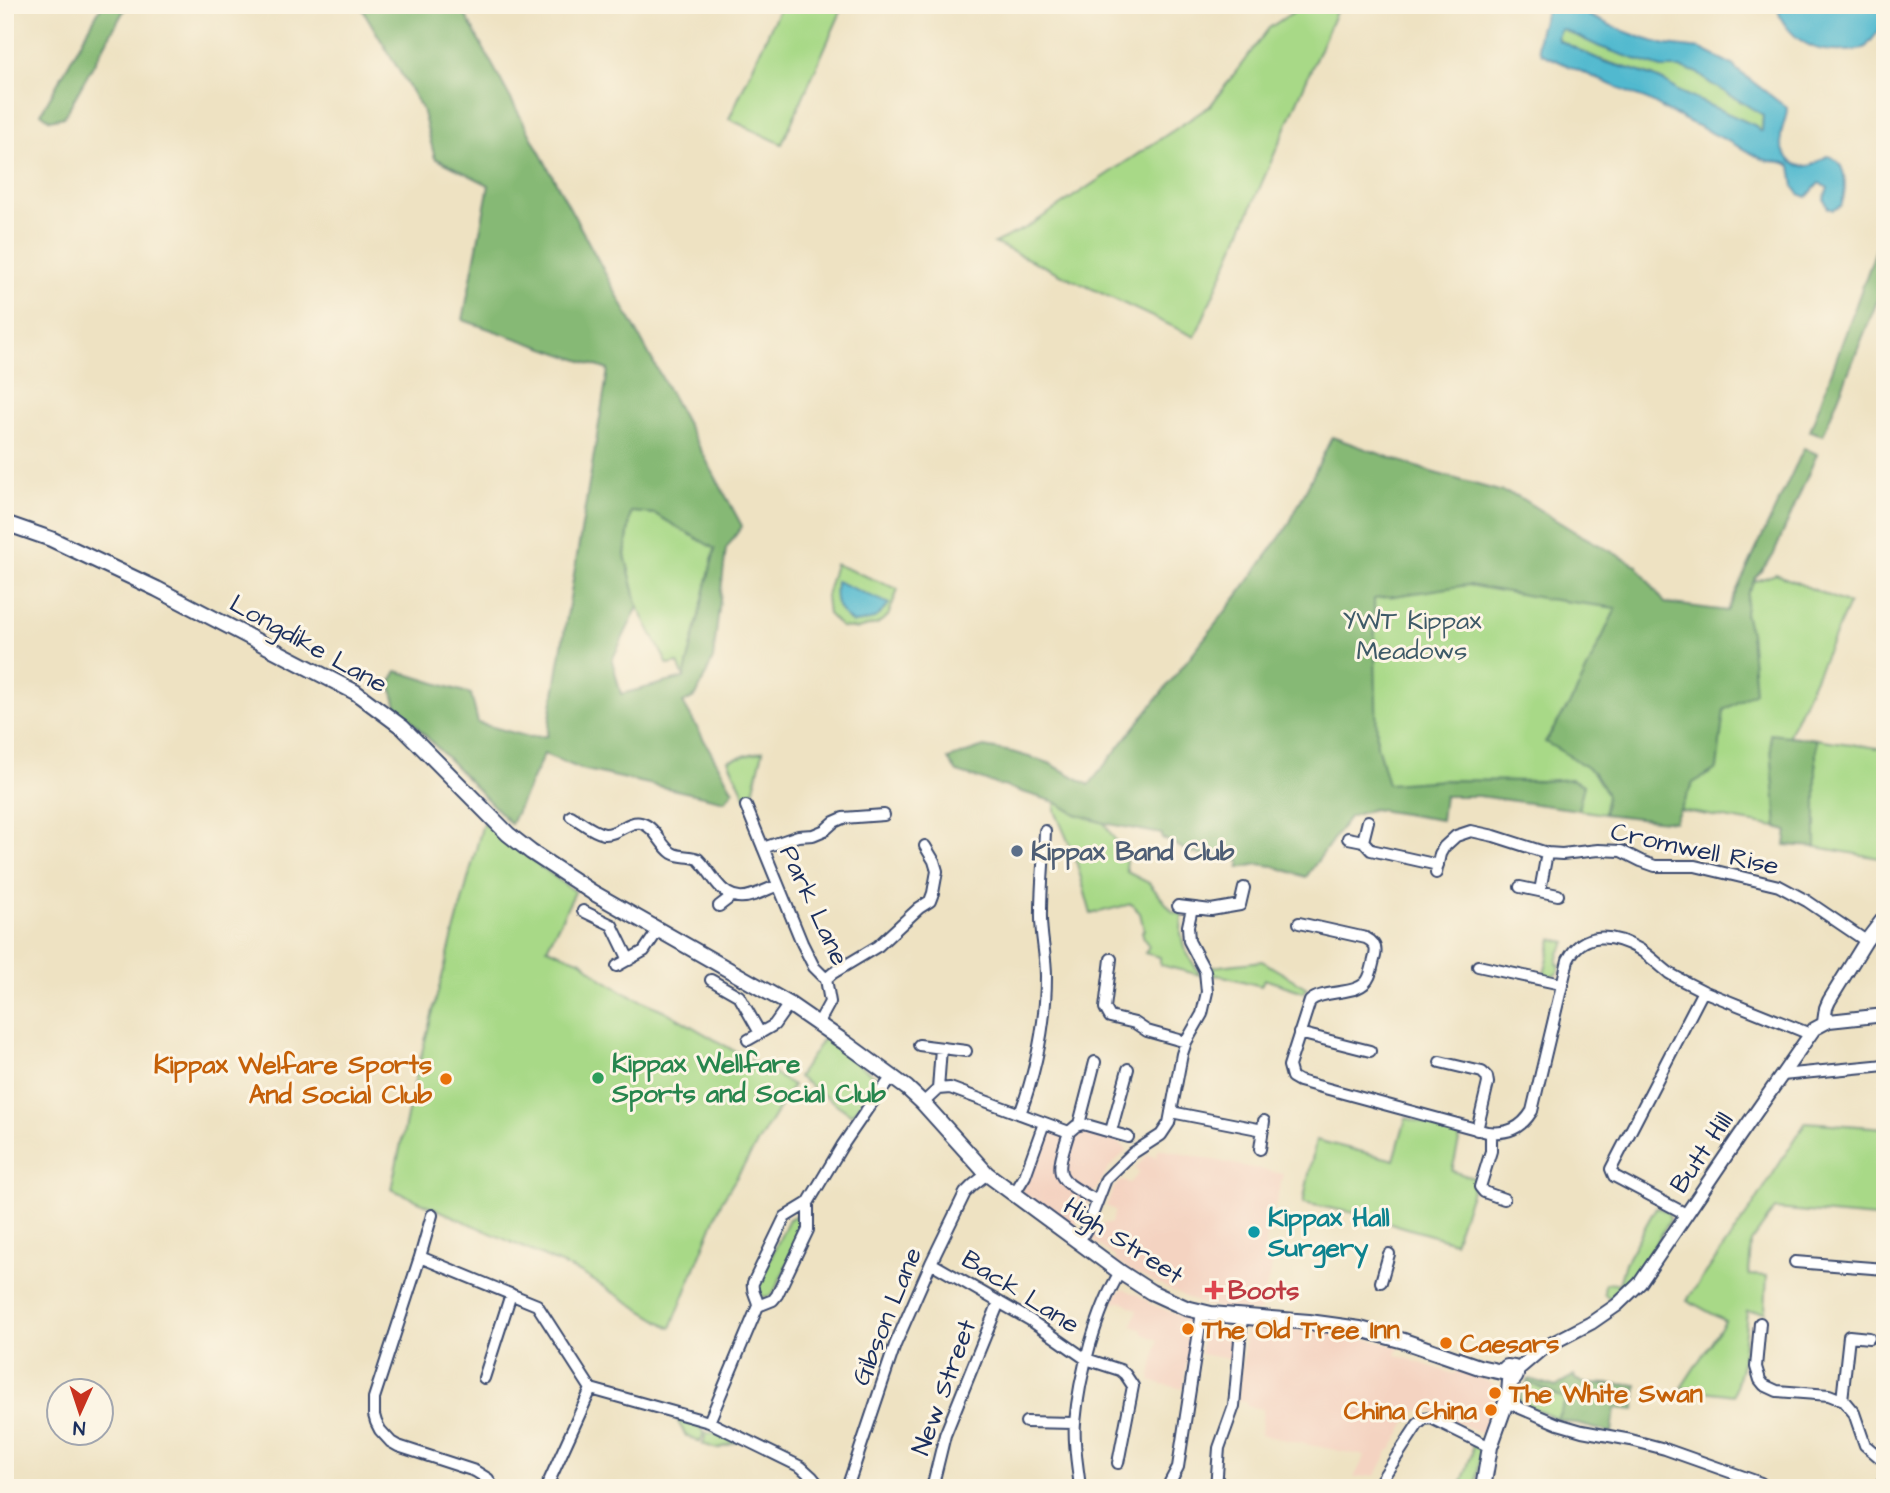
<svg xmlns="http://www.w3.org/2000/svg" width="1890" height="1493" viewBox="0 0 1890 1493" font-family="'Architects Daughter',sans-serif">
  <rect width="100%" height="100%" fill="#fcf5e5"/>
  <filter id="ink" filterUnits="userSpaceOnUse"><feTurbulence type="fractalNoise" baseFrequency=".0143" numOctaves="2"/><feDisplacementMap in="SourceGraphic" scale="14" xChannelSelector="R" yChannelSelector="G"/><feConvolveMatrix kernelMatrix="1 2 1 2 8 2 1 2 1" color-interpolation-filters="sRGB"/></filter>
  <filter id="wash" filterUnits="userSpaceOnUse"><feTurbulence type="fractalNoise" baseFrequency=".00686" numOctaves="4" result="noise"/><feDisplacementMap in="SourceGraphic" scale="28" xChannelSelector="R" yChannelSelector="G"/><feGaussianBlur stdDeviation="1.57" result="paint"/><feColorMatrix in="noise" values="0 0 0 0 0 0 0 0 0 0 0 0 0 0 0 0 0 1.4 0 .05"/><feComposite in="paint" operator="in"/></filter>
  <g filter="url(#wash)">
    <rect width="100%" height="100%" fill="#eee2c2"/>
    <path fill="#f4d3c1" d="M1049 1130 1073 1138 1075 1133 1083 1132 1115 1141 1120 1143 1127 1150 1109 1168 1075 1226 1021 1192 1031 1174 1047 1131Z
      M1159 1149 1283 1174 1262 1258 1273 1262 1260 1312 1216 1308 1198 1303 1133 1272 1115 1261 1116 1258 1092 1240 1103 1224 1111 1223 1115 1210 1106 1206 1114 1187 1121 1181 1130 1183 1139 1173 1135 1168 1148 1155 1156 1157Z
      M1124 1289 1138 1295 1149 1301 1148 1303 1193 1321 1192 1329 1194 1330 1193 1337H1190L1183 1389 1150 1381 1158 1340 1142 1333V1330L1132 1326 1137 1310 1122 1301 1113 1304 1119 1291Z
      M1204 1326 1238 1330 1235 1360 1200 1354Z
      M1248 1326H1265L1319 1330 1378 1341 1399 1347 1396 1355 1454 1374 1458 1366 1498 1387 1500 1396 1486 1432 1483 1434 1431 1411H1414L1391 1450H1389L1376 1475 1354 1478 1365 1456 1261 1435 1263 1409 1246 1406V1402L1238 1401 1246 1328Z
      M1182 1476 1211 1480 1210 1488H1174L1175 1483 1181 1484Z"/>
    <path fill="#a8d987" stroke="#628472" stroke-width="2" d="M781 5H844L782 144 729 119Z
      M1306 5H1339L1195 337 994 243 1026 228 1210 106 1269 28 1301 7Z
      M1560 29H1563L1600 47 1662 68H1680L1696 72 1710 83 1763 115 1762 131H1759L1756 126 1677 91C1661 74 1626 69 1605 61 1589 56 1574 47 1558 40L1557 36Z
      M631 511 655 514 715 549 684 678 678 663 668 665 638 607 625 555Z
      M1290 527 1662 605 1728 613 1744 581H1756L1776 574 1849 604 1788 737 1816 739 1885 749V859L1816 847V785L1787 829 1679 810 1605 811 1604 814 1578 810 1579 808 1512 798 1443 794 1373 806 1164 833 1089 790Z
      M835 564 898 589 888 616 877 624 857 629 841 627 828 614 826 596Z
      M763 751 751 801 748 802 728 760Z
      M1055 802 1076 814 1104 823 1125 855 1127 872 1149 883 1173 912 1179 913 1182 915 1181 933 1184 948 1200 975 1160 965V957L1145 953 1149 946 1144 939 1142 931 1144 930 1140 913 1131 904 1091 914 1075 857 1055 811Z
      M483 823 575 892 547 948 582 961 601 978 627 994 665 1011 793 1085 722 1201 671 1328 581 1273 391 1189 417 1071Z
      M1552 939 1566 942 1559 953 1557 964 1560 965 1558 973 1552 976 1544 975Z
      M1262 961 1307 988 1304 992 1264 979 1261 986 1223 976 1213 975 1210 967Z
      M823 1039 879 1079 852 1115 798 1077Z
      M1406 1118 1461 1133 1452 1171 1476 1179 1454 1242 1360 1214 1303 1203 1316 1140 1394 1160Z
      M1806 1122 1885 1128V1219L1775 1209 1751 1242 1749 1275 1767 1276 1765 1312 1747 1311 1742 1363 1734 1395 1681 1388 1725 1321 1687 1300 1752 1207Z
      M1656 1207 1668 1212 1670 1220C1653 1248 1638 1278 1612 1299L1604 1294 1605 1283 1619 1284 1625 1263Z
      M797 1215 804 1220 806 1225 774 1292 769 1296C760 1299 759 1293 757 1286L789 1219Z
      M1527 1382 1566 1399 1557 1419 1518 1402Z
      M676 1418 695 1424 704 1432 700 1442 686 1436Z
      M706 1433 722 1434 737 1442 717 1449 703 1444Z
      M1472 1445 1480 1449 1481 1455 1475 1487 1462 1482 1472 1453Z"/>
    <path fill="#86b974" stroke="#507469" stroke-width="2" fill-rule="evenodd" d="M102 5H127L64 117 50 120 41 113Z
      M360 5H460L742 526 726 549 713 659 696 696 683 703 733 791 725 801 581 769 544 754 511 824 397 706 390 683 397 671 471 694 478 723 529 737 547 736 608 370 463 320 489 185 435 158 422 109ZM631 512 655 514 715 549 684 678 621 694 612 660 638 607 625 555Z
      M1885 225V282L1823 435 1810 431Z
      M1332 437 1431 472 1517 496 1575 532 1636 565 1665 603 1727 611 1804 448 1817 454 1773 556 1756 577 1748 592 1745 613 1750 633 1755 692 1724 710 1717 769 1693 783 1674 822 1604 814 1607 795 1594 773 1573 758 1545 742 1574 697 1616 608 1547 599 1468 585 1374 599 1377 745 1388 784 1445 780 1541 781 1571 779 1584 785 1578 810 1479 796H1444L1441 820 1373 809 1349 817 1306 877 1273 866 1258 864 1239 868 1240 860 1227 859 1226 862 1189 852 1162 838V834L1104 823 1076 814 1055 802 957 772 948 759 984 747 1012 752 1049 763 1089 785 1237 597 1288 526Z
      M1770 734 1816 739V847L1785 845 1787 831 1777 828Z
      M1574 1375 1575 1379 1583 1383 1637 1385 1634 1410 1615 1408 1612 1433 1557 1419 1566 1399 1527 1382 1529 1379 1556 1387Z"/>
    <path fill="#51b9cf" stroke="#367496" stroke-width="2" fill-rule="evenodd" d="M1548 5H1567L1616 28 1645 39 1666 45 1701 49 1733 65 1736 69 1787 108C1787 118 1782 126 1781 135 1780 150 1790 168 1807 166 1814 166 1821 159 1827 156 1848 160 1847 190 1841 206L1833 210 1828 208 1824 199 1828 188 1819 183 1807 197 1799 194 1794 187 1791 166C1782 159 1771 164 1760 158 1731 142 1701 128 1671 113 1659 107 1650 99 1636 96L1542 54C1532 42 1544 20 1548 5ZM1563 29 1600 47 1655 66 1662 68H1680L1696 72 1710 83 1763 115 1762 131H1759L1756 126 1677 91C1661 75 1626 69 1605 62 1589 56 1574 47 1558 40L1557 36 1560 30Z
      M1778 5H1885C1885 28 1878 32 1864 49 1832 54 1807 53 1786 26 1781 19 1778 14 1778 5Z
      M836 581 889 604C877 619 871 622 852 623 836 609 834 602 836 581Z"/>
  </g>
  <g filter="url(#ink)">
    <g fill="none" stroke-linecap="round" stroke-linejoin="round">
      <defs>
        <path id="minor" d="M746 806 802 943 814 967 826 979 830 1002 818 1024
          M571 816C581 822 593 832 604 834 618 835 628 820 641 823 656 827 660 845 672 853 680 858 689 855 698 859 705 866 710 874 716 882 736 908 753 895 778 885
          M1368 821 1363 841 1371 850 1438 865
          M1348 838 1363 841
          M763 848 798 836 813 835 825 830 834 822 843 818 884 815
          M1436 873 1440 854 1444 847 1456 836 1471 831 1494 836 1547 853 1562 854 1598 850 1621 851 1641 861 1655 866H1695L1779 886 1807 901 1866 941
          M1520 887 1558 895
          M1540 891 1547 853
          M719 906 732 896
          M1178 906 1211 910 1240 905 1244 888
          M583 911 612 925 629 960
          M1299 923 1366 938C1374 942 1377 947 1375 956 1373 962 1372 971 1369 977 1361 997 1325 988 1310 1001L1289 1066 1292 1077 1299 1081 1487 1132C1507 1134 1521 1129 1532 1111L1568 960C1583 930 1613 934 1639 949 1650 956 1659 965 1669 973 1680 980 1692 985 1703 991
          M1111 959 1105 1008 1110 1017 1135 1023 1147 1031 1186 1042
          M617 966 644 951 659 929
          M1478 966 1561 984
          M826 979 833 973 878 946 919 908 930 901 933 893 937 871 934 861 925 846
          M711 980 739 996 760 1033
          M1299 1033 1370 1051
          M748 1040 774 1025 789 1004
          M919 1045 966 1051
          M1440 1062 1482 1072 1487 1077 1488 1083 1477 1130
          M1782 1075 1885 1065
          M938 1089 941 1048
          M923 1103 938 1089 950 1088 1069 1132 1076 1126 1083 1124 1128 1137
          M1171 1112 1263 1130
          M1020 1114C1036 1070 1046 1022 1046 976 1046 954 1040 933 1041 911 1041 884 1044 858 1045 831
          M1079 1124 1095 1062
          M1111 1131 1128 1069
          M1069 1132C1054 1179 1055 1177 1097 1201
          M1491 1133V1151L1480 1187 1484 1192 1504 1199
          M1260 1149 1264 1121
          M1014 1194 1025 1176 1044 1123
          M1686 1214 1614 1176 1611 1169 1703 991 1805 1032 1808 1035
          M432 1215 420 1257 374 1398V1415L376 1422 380 1430 391 1442 398 1446 475 1471 488 1479 493 1488
          M1079 1241 1087 1228 1106 1179 1133 1153 1161 1135 1169 1123 1182 1054 1186 1042 1202 1014 1207 992 1205 971 1189 941 1188 926 1192 908
          M420 1257 537 1305 591 1389
          M1795 1262 1885 1269
          M931 1263 1030 1320 1086 1359 1120 1370 1125 1374 1133 1386 1118 1463
          M1381 1282 1389 1254
          M758 1306C758 1297 751 1293 753 1283L785 1217 808 1203 842 1146 868 1108 892 1077
          M1760 1323 1756 1367 1760 1380 1764 1385 1777 1391 1829 1395 1844 1401 1854 1413 1865 1445 1885 1462
          M484 1378 511 1294
          M591 1389 709 1422 801 1467 812 1477 821 1488
          M1842 1400 1849 1336 1869 1338
          M1506 1402 1558 1424 1582 1431 1631 1440 1665 1449 1761 1483
          M709 1422 758 1306 773 1300 777 1295 808 1230V1203
          M1026 1422 1074 1423
          M1380 1482 1418 1424 1424 1419 1431 1418 1490 1447
          M546 1488 591 1389
          M847 1488 895 1345 931 1263 965 1193 973 1185 987 1174
          M932 1488 945 1435 999 1302
          M1080 1488C1078 1467 1073 1444 1075 1423 1079 1376 1096 1312 1120 1272
          M1169 1488 1170 1482 1178 1467 1202 1312
          M1216 1488 1219 1448 1234 1406 1242 1318
          M1879 1488 1885 1479"/>
        <path id="tertiary" d="M1824 1022 1826 1008 1829 1001 1866 941 1885 916
          M1516 1371 1543 1348 1591 1323 1617 1305 1640 1283 1738 1138 1814 1029 1829 1021 1885 1015"/>
        <path id="secondary" d="M5 523 51 539 157 589 355 692 402 727 508 834 531 852 592 892 789 1004 847 1044 907 1088 923 1103 987 1174 1120 1272 1151 1292 1186 1308 1211 1314 1309 1322 1360 1329 1404 1341 1479 1367 1502 1372
          M1502 1372 1507 1367 1514 1368C1518 1374 1516 1379 1510 1381
          M1483 1488 1490 1447 1509 1394 1510 1381"/>
      </defs>
      <use href="#minor" stroke="#3b4a6d" stroke-width="14"/>
      <use href="#tertiary" stroke="#3b4a6d" stroke-width="16"/>
      <use href="#secondary" stroke="#3b4a6d" stroke-width="18"/>
      <use href="#minor" stroke="#fff" stroke-width="10"/>
      <use href="#tertiary" stroke="#fff" stroke-width="12"/>
      <use href="#secondary" stroke="#fff" stroke-width="14"/>
    </g>
  </g>
  <circle fill="#5c6f8a" stroke="#fcf5e5" stroke-width="2.5" cx="1017" cy="851" r="7"/>
  <circle fill="#2e9e5b" stroke="#fcf5e5" stroke-width="2.5" cx="598" cy="1078" r="7"/>
  <g fill="#e8710a" stroke="#fcf5e5" stroke-width="2.5">
    <circle cx="446" cy="1079" r="7"/>
    <circle cx="1188" cy="1329" r="7"/>
    <circle cx="1446" cy="1343" r="7"/>
    <circle cx="1495" cy="1393" r="7"/>
    <circle cx="1491" cy="1410" r="7"/>
  </g>
  <circle fill="#0f9aa8" stroke="#fcf5e5" stroke-width="2.5" cx="1254" cy="1232" r="7"/>
  <path fill="#e0444e" stroke="#fcf5e5" stroke-width="2.5" d="M1210.5 1279.5h7v7h7v7h-7v7h-7v-7h-7v-7h7z"/>
  <g text-anchor="middle" stroke-width="6" stroke-linejoin="round" paint-order="stroke">
    <g font-size="26" fill="#3e5a68" stroke="#fcf5e5">
      <text x="1412" y="629">YWT Kippax<tspan x="1412" dy="30">Meadows</tspan></text>
    </g>
    <g font-size="26" fill="#1b2f5e" stroke="#fcf5e5">
      <text transform="translate(309 643) rotate(29)" y="9">Longdike Lane</text>
      <text transform="translate(1695 848) rotate(12)" y="9">Cromwell Rise</text>
      <text transform="translate(815 905) rotate(65)" y="9">Park Lane</text>
      <text transform="translate(1701 1152) rotate(-56)" y="9">Butt Hill</text>
      <text transform="translate(1124 1240) rotate(33)" y="9">High Street</text>
      <text transform="translate(1021 1291) rotate(32)" y="9">Back Lane</text>
      <text transform="translate(886 1316) rotate(-68)" y="9">Gibson Lane</text>
      <text transform="translate(943 1387) rotate(-70)" y="9">New Street</text>
    </g>
    <g font-size="26" font-weight="bold" fill="#4e5e75" stroke="#fcf5e5" text-anchor="start">
      <text x="1031" y="860">Kippax Band Club</text>
    </g>
    <g font-size="26" font-weight="bold" fill="#27864d" stroke="#fcf5e5" text-anchor="start">
      <text x="612" y="1072">Kippax Wellfare<tspan x="612" dy="30">Sports and Social Club</tspan></text>
    </g>
    <g font-size="26" font-weight="bold" fill="#c56008" stroke="#fcf5e5" text-anchor="start">
      <text x="432" y="1073" text-anchor="end">Kippax Welfare Sports<tspan x="432" dy="30">And Social Club</tspan></text>
      <text x="1202" y="1338">The Old Tree Inn</text>
      <text x="1460" y="1352">Caesars</text>
      <text x="1509" y="1402">The White Swan</text>
      <text x="1477" y="1419" text-anchor="end">China China</text>
    </g>
    <g font-size="26" font-weight="bold" fill="#0d838f" stroke="#fcf5e5" text-anchor="start">
      <text x="1268" y="1226">Kippax Hall<tspan x="1268" dy="30">Surgery</tspan></text>
    </g>
    <g font-size="26" font-weight="bold" fill="#be3a42" stroke="#fcf5e5" text-anchor="start">
      <text x="1228" y="1299">Boots</text>
    </g>
  </g>
  <rect width="1890" height="1493" fill="none" stroke="#fcf5e5" stroke-width="28"/>
  <g transform="translate(80 1412) rotate(183)"><circle r="33" fill="#fcf5e5" stroke="#a2a6af" stroke-width="2"/>
  <path d="M0-5L12 26L0 18L-12 26Z" fill="#c8321e"/>
  <text y="-10" font-size="19" font-weight="bold" text-anchor="middle" fill="#1b2f5e">N</text>
  </g>
</svg>
